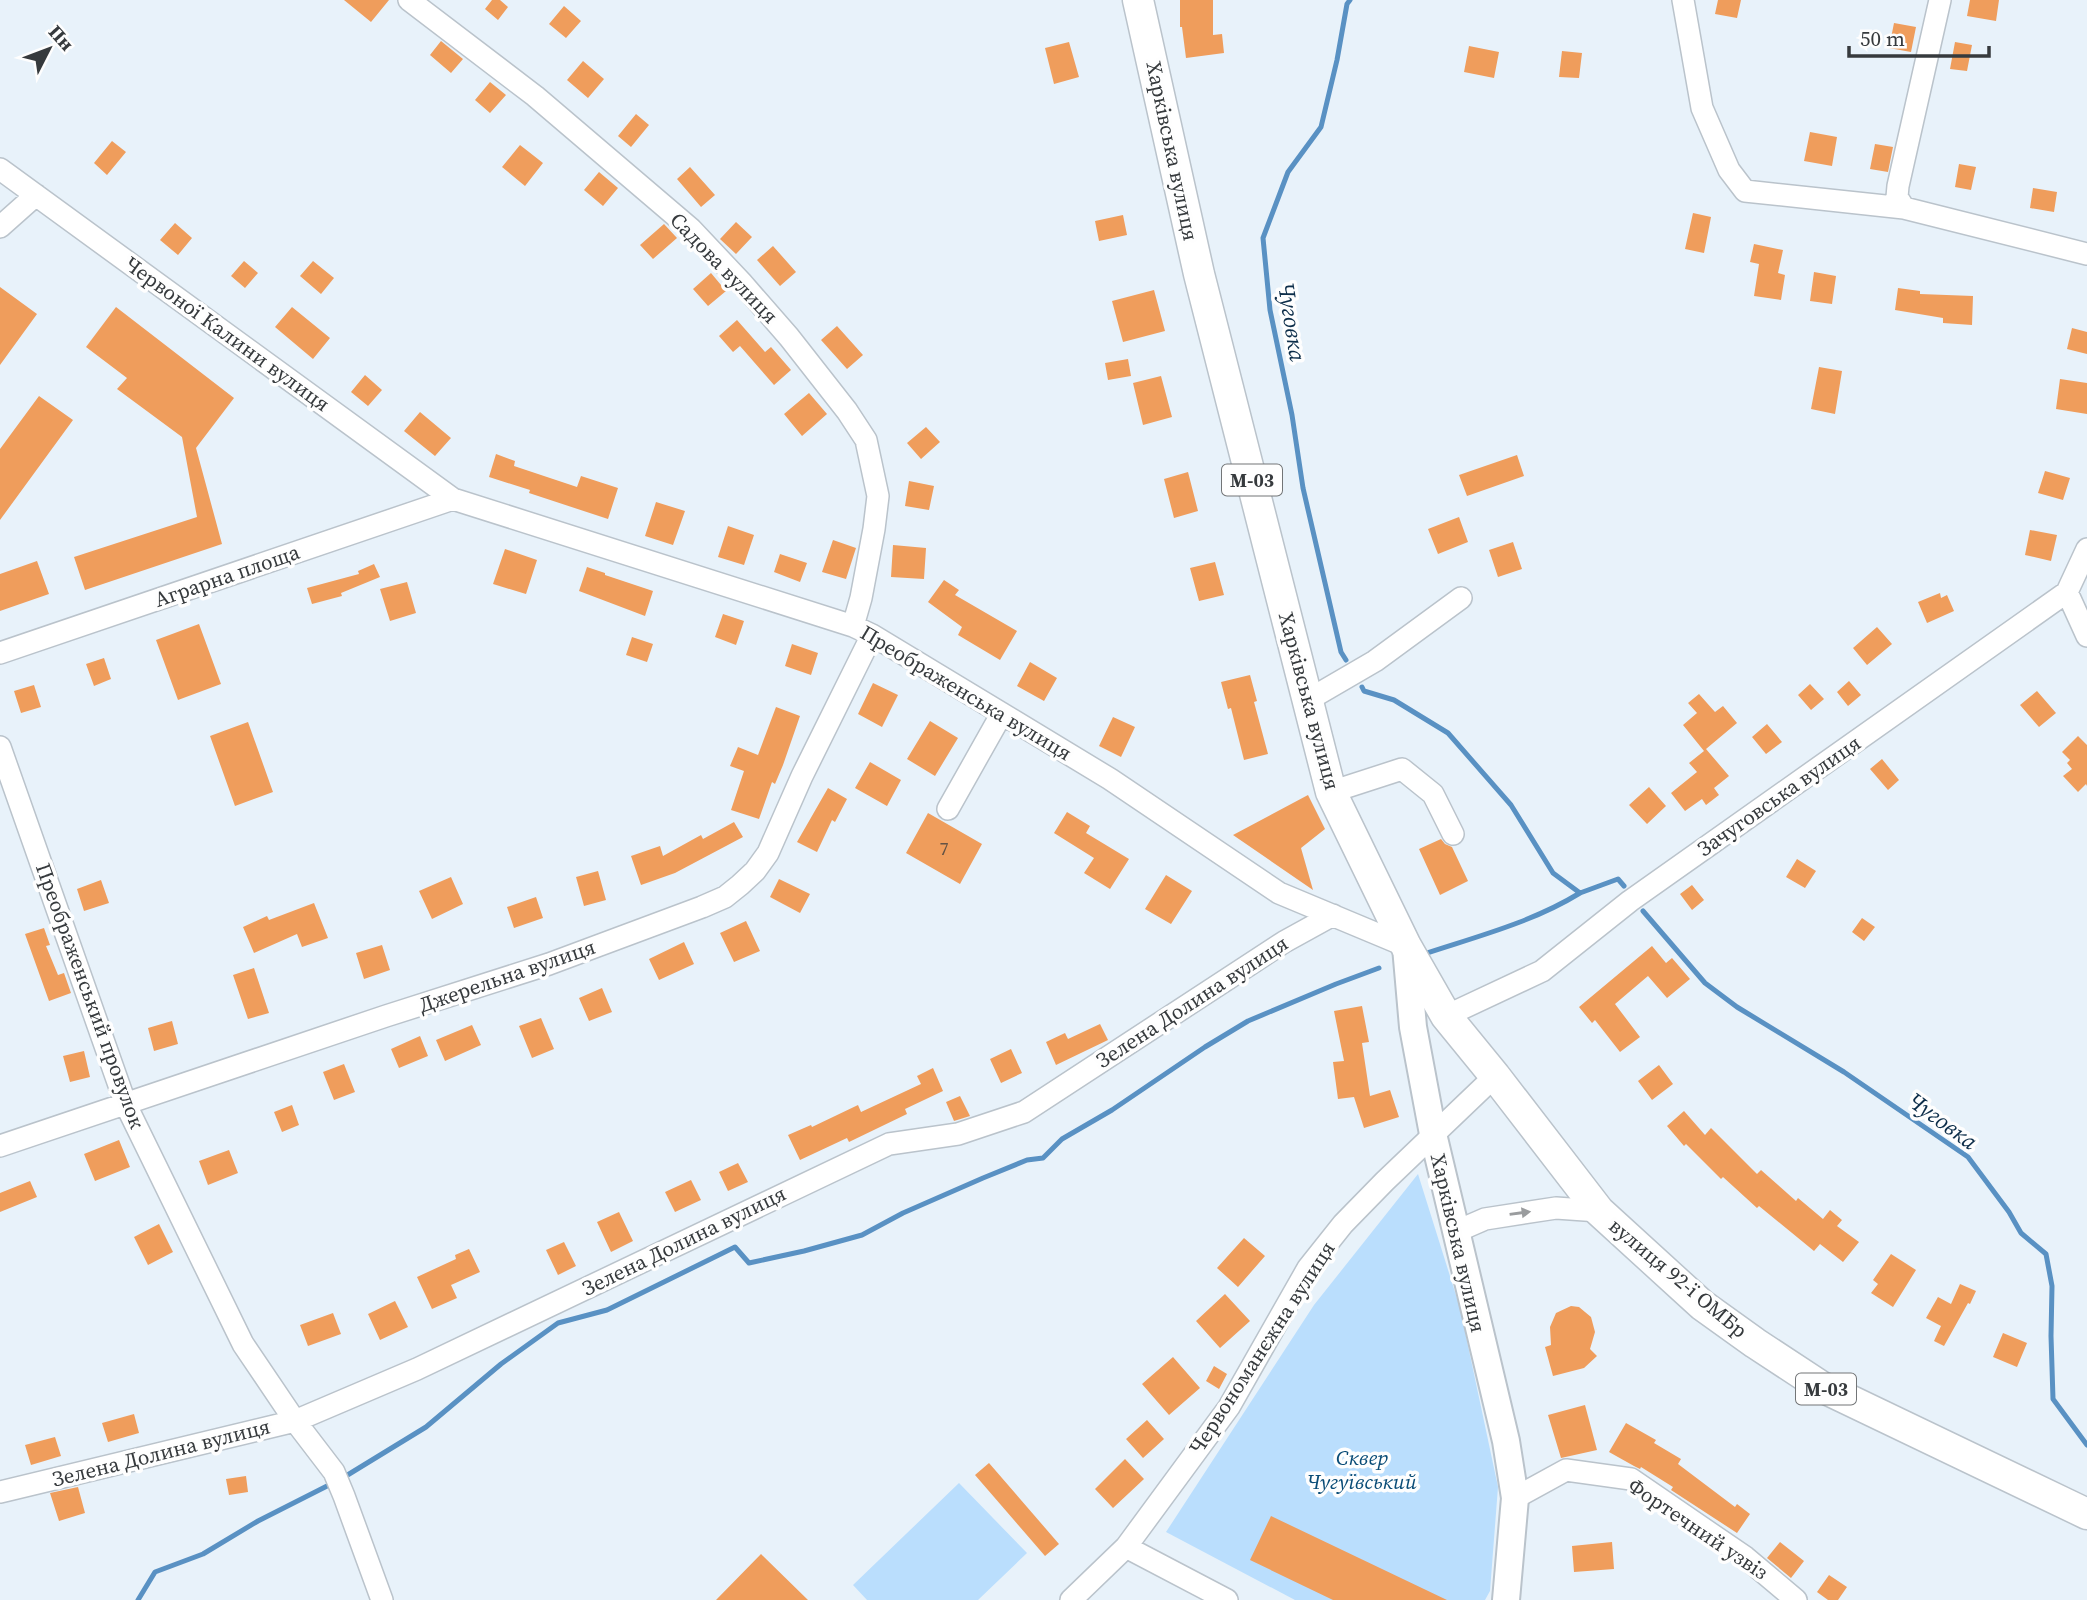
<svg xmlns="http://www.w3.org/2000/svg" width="2087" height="1600" viewBox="0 0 2087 1600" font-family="'Source Serif 4',serif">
  <rect width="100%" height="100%" fill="#e8f2fa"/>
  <path fill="#badefd" d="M1418 1174 1460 1308 1498 1487 1490 1591 1485 1600H1295L1166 1532 1314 1305Z
    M959 1483 1027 1553 978 1600H867L853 1585Z"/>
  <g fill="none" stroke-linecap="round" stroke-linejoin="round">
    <path stroke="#5991c3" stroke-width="5" d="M1346 660 1341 652 1303 488 1292 415 1270 310 1263 238 1288 172 1321 127 1337 60 1347 4 1350 0
      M1362 687 1364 691 1394 700 1448 733 1511 805 1553 873 1580 893 1618 879 1624 886
      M1643 911 1705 983 1737 1007 1844 1072 1968 1157 2009 1212 2021 1233 2046 1254 2052 1286 2051 1336 2053 1399 2087 1445
      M1421 955C1475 937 1531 923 1580 893
      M341 1479 426 1427 501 1364 558 1323 607 1310 735 1247 749 1263 804 1251 862 1235 903 1213 983 1178 1027 1160 1043 1158 1062 1139 1112 1110 1205 1047 1248 1021 1336 984 1379 968
      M138 1600 155 1572 203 1554 258 1521 333 1483"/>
  </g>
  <path fill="#ef9d5c" d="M344 0H389L371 22Z
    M492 0H500L508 7 498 20 485 9Z
    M1180 0H1213V35L1222 34 1224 53 1186 58 1182 27H1180Z
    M1718 0H1741L1737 18 1715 14Z
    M1970 0H1999L1996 21 1967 16Z
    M564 6 581 21 566 38 549 24Z
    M1894 23 1916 27 1911 52 1889 48Z
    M441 41 463 59 451 73 430 55Z
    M1069 42 1079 77 1054 84 1045 48Z
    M1955 42 1972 45 1967 71 1950 69Z
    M1469 46 1499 52 1494 78 1464 72Z
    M1562 51 1582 53 1579 78 1559 77Z
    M583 61 604 79 588 98 567 80Z
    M490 82 506 95 490 113 475 100Z
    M636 114 649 125 631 147 618 136Z
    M1810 132 1837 137 1832 166 1804 161Z
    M112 141 126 152 107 175 94 163Z
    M1875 144 1893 147 1888 172 1870 169Z
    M520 145 543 163 525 186 502 167Z
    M1959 164 1976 167 1971 190 1955 187Z
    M690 167 715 195 701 207 677 179Z
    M599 172 618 188 603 206 584 190Z
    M2033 188 2057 192 2054 212 2030 208Z
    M1693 213 1711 217 1704 253 1685 249Z
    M1123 215 1127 235 1099 241 1095 221Z
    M736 222 752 237 736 254 720 239Z
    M175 223 192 238 178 255 160 240Z
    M664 224 677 238 653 259 640 245Z
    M1754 244 1783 250 1778 273 1785 275 1781 300 1754 296 1759 264 1750 262Z
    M773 246 796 272 780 286 757 260Z
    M244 261 258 273 245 288 231 276Z
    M313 261 334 278 321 294 300 276Z
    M1814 272 1836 276 1832 304 1810 301Z
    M711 273 726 291 708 306 693 289Z
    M0 287 37 314 0 365Z
    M1898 288 1920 291V294L1973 296 1972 325 1943 323V318L1895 310Z
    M1154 290 1165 331 1123 342 1112 301Z
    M116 307 234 398 196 448 222 544 85 590 74 557 197 517 182 437 117 389 127 378 86 347Z
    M292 307 330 338 313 359 275 327Z
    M737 320 765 352 771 347 791 370 774 385 740 346 733 352 719 336Z
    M837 326 863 355 847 369 821 340Z
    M2072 328 2087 332V354L2067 349Z
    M1128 359 1131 376 1108 380 1105 363Z
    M1819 367 1842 371 1835 414 1811 409Z
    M365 375 382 390 368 406 351 392Z
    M1161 376 1172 417 1143 425 1133 383Z
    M2060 379 2087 383V414L2056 409Z
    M809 393 827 414 802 436 784 414Z
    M39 396 73 420 0 520V449Z
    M420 412 451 438 435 456 404 431Z
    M926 427 940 442 921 459 907 443Z
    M496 454 515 461 514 466 577 487 581 476 618 488 608 519 529 493 530 490 489 477Z
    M1517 455 1524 476 1467 496 1459 475Z
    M2045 471 2070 478 2063 500 2038 493Z
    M1188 472 1198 511 1174 518 1164 479Z
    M909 481 934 486 929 510 905 506Z
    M656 502 685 511 673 545 645 536Z
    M1459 517 1468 542 1438 554 1428 529Z
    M728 526 754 535 744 565 718 557Z
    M2030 530 2057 535 2051 561 2025 555Z
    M833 540 856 548 846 579 822 572Z
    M1513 542 1522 569 1498 577 1489 550Z
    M893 545 926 548 924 579 891 577Z
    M505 549 537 560 526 594 493 584Z
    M780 554 807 563 800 582 774 572Z
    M37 561 49 594 0 611V574Z
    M1215 562 1224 595 1199 601 1190 568Z
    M374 564 380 577 341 593 342 596 312 604 307 588 359 574 358 571Z
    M587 567 605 573V575L653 591 645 616 579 591Z
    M944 580 959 590 955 595 1017 631 1000 660 958 635 962 627 928 602Z
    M407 582 416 613 390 621 380 589Z
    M1940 593 1941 598 1947 595 1954 611 1927 623 1918 602Z
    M723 614 744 621 736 645 715 637Z
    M199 624 221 684 178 700 156 640Z
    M1877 627 1892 644 1867 665 1853 648Z
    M632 637 653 644 647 662 626 655Z
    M792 644 818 653 811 675 785 666Z
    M104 658 111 679 94 686 86 664Z
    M1030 662 1057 678 1044 701 1017 686Z
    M1250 675 1257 701 1254 702 1268 754 1244 760 1231 708 1228 709 1221 682Z
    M1849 681 1861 695 1848 706 1837 692Z
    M873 683 898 695 882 727 858 714Z
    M1810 684 1824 699 1811 710 1798 695Z
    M34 685 41 707 21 713 14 691Z
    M2037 691 2056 713 2039 727 2020 705Z
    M1699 694 1715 712 1723 706 1737 723 1706 749 1729 776 1714 788 1719 795 1706 805 1702 799 1685 811 1671 793 1697 772 1689 763 1704 751 1683 725 1697 713 1688 703Z
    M776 707 800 716 783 765 775 784 772 782 759 819 731 810 744 771 730 766 738 747 758 755Z
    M1113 717 1135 727 1121 757 1099 746Z
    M930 721 958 738 935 776 907 759Z
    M248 722 273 792 235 806 210 736Z
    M1767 724 1782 742 1766 754 1752 737Z
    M2078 736 2087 745V786L2086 784 2078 792 2063 776 2072 769 2067 763 2070 760 2062 752Z
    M1882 759 1899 780 1888 790 1870 769Z
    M870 762 901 780 887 806 855 788Z
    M1649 787 1666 806 1647 824 1629 805Z
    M828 788 847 799 835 822 832 820 817 852 797 842Z
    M1308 795 1325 829 1301 848 1313 890 1233 835Z
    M1067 812 1090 826 1086 833 1129 859 1110 889 1084 873 1094 858 1054 833Z
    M928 813 982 844 960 884 906 853Z
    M734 822 743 837 675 873 641 885 631 856 660 846 663 856 701 835 703 839Z
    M1441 839 1445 844 1452 847 1468 881 1440 895 1419 849Z
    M1797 859 1816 871 1805 888 1786 877Z
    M598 871 606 900 584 906 576 877Z
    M1166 875 1192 891 1171 924 1145 909Z
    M451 877 463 904 432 919 419 891Z
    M779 879 810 894 800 913 770 897Z
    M101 880 109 903 84 911 77 889Z
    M1692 885 1704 900 1692 910 1680 894Z
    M536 897 543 918 514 928 507 907Z
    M314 903 328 938 302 947 297 934 254 953 243 927 267 916 269 920Z
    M1862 918 1875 927 1864 941 1852 932Z
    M746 921 760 951 734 962 720 933Z
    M44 928 50 945 46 946 58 975 64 973 71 993 49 1001 25 934Z
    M684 942 694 964 659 980 649 959Z
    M382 945 390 970 364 979 356 953Z
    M1652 946 1666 963 1672 958 1690 979 1667 998 1648 976 1615 1004 1640 1037 1620 1052 1595 1020 1592 1023 1579 1007Z
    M254 968 269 1013 248 1019 233 975Z
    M602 988 612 1012 589 1021 579 998Z
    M1362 1006 1369 1042 1362 1043 1370 1096 1390 1090 1399 1117 1364 1128 1354 1097 1338 1099 1333 1062 1344 1061 1334 1011Z
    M541 1018 554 1049 532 1058 519 1026Z
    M172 1021 178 1044 154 1051 148 1028Z
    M1100 1024 1108 1040 1056 1065 1046 1042 1065 1033 1068 1039Z
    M472 1025 481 1045 445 1061 436 1040Z
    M420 1036 428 1056 399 1068 391 1049Z
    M1011 1049 1022 1073 1001 1083 990 1059Z
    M84 1051 90 1077 70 1082 63 1056Z
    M344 1064 355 1092 334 1100 323 1072Z
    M1659 1065 1673 1084 1652 1100 1638 1081Z
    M933 1068 943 1091 905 1109 907 1114 849 1142 847 1138 800 1160 788 1135 811 1125 812 1127 858 1105 861 1112 921 1084 917 1076Z
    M960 1096 970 1116 954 1121 946 1102Z
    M292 1105 299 1125 282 1132 274 1112Z
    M1684 1111 1705 1135 1711 1128 1757 1174 1761 1170 1796 1201 1798 1198 1823 1219 1830 1210 1842 1220 1837 1226 1859 1242 1843 1262 1820 1244 1814 1251 1759 1206 1757 1208 1723 1177 1721 1179 1686 1144 1684 1146 1667 1126Z
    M119 1140 130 1167 95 1181 84 1154Z
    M229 1150 238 1173 208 1185 199 1161Z
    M738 1163 748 1182 728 1191 719 1172Z
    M691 1180 701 1200 675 1212 665 1192Z
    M30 1181 37 1197 0 1212V1193Z
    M619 1212 633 1241 611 1252 597 1222Z
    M159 1224 173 1252 148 1265 134 1237Z
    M1244 1238 1265 1256 1238 1287 1217 1268Z
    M564 1242 576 1266 558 1275 546 1250Z
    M469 1249 480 1272 451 1285 457 1298 432 1309 417 1277 456 1259 455 1255Z
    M1891 1254 1916 1270 1893 1307 1871 1293 1878 1284 1873 1280Z
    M1960 1284 1976 1291 1970 1304 1968 1303 1944 1346 1934 1341 1941 1326 1926 1318 1938 1297 1951 1304Z
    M1225 1294 1250 1321 1220 1348 1196 1321Z
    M395 1301 408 1327 380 1340 368 1314Z
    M1571 1306 1579 1307 1591 1317 1595 1332 1590 1349 1597 1356 1584 1368 1553 1376 1545 1347 1551 1345 1550 1327 1556 1313Z
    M333 1313 341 1334 308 1346 300 1325Z
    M2003 1333 2027 1343 2017 1367 1993 1357Z
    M1173 1357 1200 1388 1169 1415 1142 1384Z
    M1214 1366 1227 1374 1219 1389 1206 1381Z
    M1585 1405 1597 1450 1561 1458 1548 1415Z
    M134 1414 139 1433 108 1442 102 1423Z
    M1147 1420 1164 1439 1143 1458 1126 1439Z
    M1626 1423 1656 1440 1654 1443 1681 1459 1678 1464 1735 1507 1737 1504 1750 1514 1737 1533 1671 1490 1673 1487 1641 1467 1640 1469 1634 1466 1609 1452Z
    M55 1437 61 1456 31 1465 25 1445Z
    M1125 1459 1144 1479 1113 1508 1095 1489Z
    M989 1463 1059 1544 1045 1556 975 1475Z
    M246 1476 248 1492 229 1495 226 1479Z
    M78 1487 85 1513 59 1521 50 1493Z
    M1271 1516 1447 1600H1333L1250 1560Z
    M1612 1542 1614 1569 1574 1572 1572 1546Z
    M1780 1542 1804 1561 1791 1578 1767 1558Z
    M761 1554 808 1600H716Z
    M1829 1575 1847 1587 1838 1600H1828L1817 1592Z"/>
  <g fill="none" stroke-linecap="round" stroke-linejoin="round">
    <defs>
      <path id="minor" d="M409 0 535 96 691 229 741 282 789 337 847 411 866 440 878 496 874 529 861 598 853 626
        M1683 0 1702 108 1729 170 1745 191 1904 208 2087 254
        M0 169 453 499 853 626 872 635 1110 779 1279 893 1406 946
        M1904 208 1897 197 1898 186 1940 0
        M0 227 36 195
        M2067 592 2087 636
        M0 653 453 499
        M1308 700 1375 661 1461 598
        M0 747 126 1105 243 1344 295 1421 334 1472 344 1496 382 1600
        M1331 792 1402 769 1433 794 1453 834
        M948 809 1001 715
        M1446 1016 1542 971 1630 901 2067 592 2087 549
        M0 1146 386 1016 549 964 702 907 725 897 740 885 755 871 768 853 802 776 872 635
        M1455 1232 1485 1219 1556 1208 1599 1211
        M0 1492 295 1421 417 1369 889 1144 958 1134 1024 1112 1284 942 1333 915
        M1515 1498 1566 1470 1631 1479 1745 1557 1796 1600
        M1126 1547 1227 1600
        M1071 1600 1126 1547 1229 1407 1308 1268 1343 1224 1385 1181 1495 1076"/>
      <path id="major" d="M1406 947 1413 1027 1433 1134 1506 1441 1515 1498 1506 1600"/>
      <path id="highway" d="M1138 0 1199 274 1331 792 1406 946 1446 1016 1495 1076 1599 1211 1702 1305 1755 1343 1822 1387 2087 1514"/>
    </defs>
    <use href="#minor" stroke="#bac3cb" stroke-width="24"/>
    <use href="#major" stroke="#bac3cb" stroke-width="30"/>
    <use href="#highway" stroke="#bac3cb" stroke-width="33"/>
    <use href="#minor" stroke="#fff" stroke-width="21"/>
    <use href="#major" stroke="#fff" stroke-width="26"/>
    <use href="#highway" stroke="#fff" stroke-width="30"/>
  </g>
  <defs><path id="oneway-solid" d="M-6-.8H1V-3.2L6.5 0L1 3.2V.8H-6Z" transform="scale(1.75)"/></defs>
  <use fill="#9a9c9e" href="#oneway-solid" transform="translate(1520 1213) rotate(-8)"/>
  <g text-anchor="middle" stroke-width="7" stroke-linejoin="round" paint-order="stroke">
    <g font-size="18" fill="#645345">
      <text x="944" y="855">7</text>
    </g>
    <g fill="#fefefe" stroke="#727577" stroke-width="2">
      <rect x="1222" y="464.5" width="60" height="31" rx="5"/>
      <rect x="1796" y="1373.5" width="60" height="31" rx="5"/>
    </g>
    <g font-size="19" font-weight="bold" fill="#363a3d">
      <text x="1252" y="487">М-03</text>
      <text x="1826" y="1396">М-03</text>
    </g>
    <g font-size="21" fill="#363a3d" stroke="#fefefe">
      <text transform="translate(1172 151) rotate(78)" y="7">Харківська вулиця</text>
      <text transform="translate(724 268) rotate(46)" y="7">Садова вулиця</text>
      <text transform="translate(227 334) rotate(36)" y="7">Червоної Калини вулиця</text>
      <text transform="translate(227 576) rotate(-19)" y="7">Аграрна площа</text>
      <text transform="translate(966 693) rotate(31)" y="7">Преображенська вулиця</text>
      <text transform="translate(1309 701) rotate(75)" y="7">Харківська вулиця</text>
      <text transform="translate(1779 796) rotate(-35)" y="7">Зачуговська вулиця</text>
      <text transform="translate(507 976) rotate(-19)" y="7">Джерельна вулиця</text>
      <text transform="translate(90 996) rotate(70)" y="7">Преображенський провулок</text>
      <text transform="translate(1192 1002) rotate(-33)" y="7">Зелена Долина вулиця</text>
      <text transform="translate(684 1241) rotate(-26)" y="7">Зелена Долина вулиця</text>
      <text transform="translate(1458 1243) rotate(77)" y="7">Харківська вулиця</text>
      <text transform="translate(1678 1278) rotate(40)" y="7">вулиця 92-ї ОМБр</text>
      <text transform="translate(1262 1348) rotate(-57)" y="7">Червономанєжна вулиця</text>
      <text transform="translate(161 1453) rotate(-14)" y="7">Зелена Долина вулиця</text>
      <text transform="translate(1698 1529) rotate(34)" y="7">Фортечний узвіз</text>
    </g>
    <g font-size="21" font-style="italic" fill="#084b76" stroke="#fefefe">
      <text x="1362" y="1465">Сквер<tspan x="1362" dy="24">Чугуївський</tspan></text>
    </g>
    <g font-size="23" font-style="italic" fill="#0c2d49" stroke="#fefefe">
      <text transform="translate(1292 322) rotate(81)" y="8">Чуговка</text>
      <text transform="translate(1943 1121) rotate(36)" y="8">Чуговка</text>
    </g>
  </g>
  <g transform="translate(49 49) rotate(48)" stroke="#fefefe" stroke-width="5" paint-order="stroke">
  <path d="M0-5L12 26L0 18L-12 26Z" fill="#363a3d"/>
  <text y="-10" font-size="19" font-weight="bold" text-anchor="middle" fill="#363a3d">Пн</text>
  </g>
  <path d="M1849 46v10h140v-10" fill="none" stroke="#363a3d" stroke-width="3.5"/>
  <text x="1860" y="46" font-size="21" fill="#363a3d" stroke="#fefefe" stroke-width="5" paint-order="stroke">50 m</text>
</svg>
